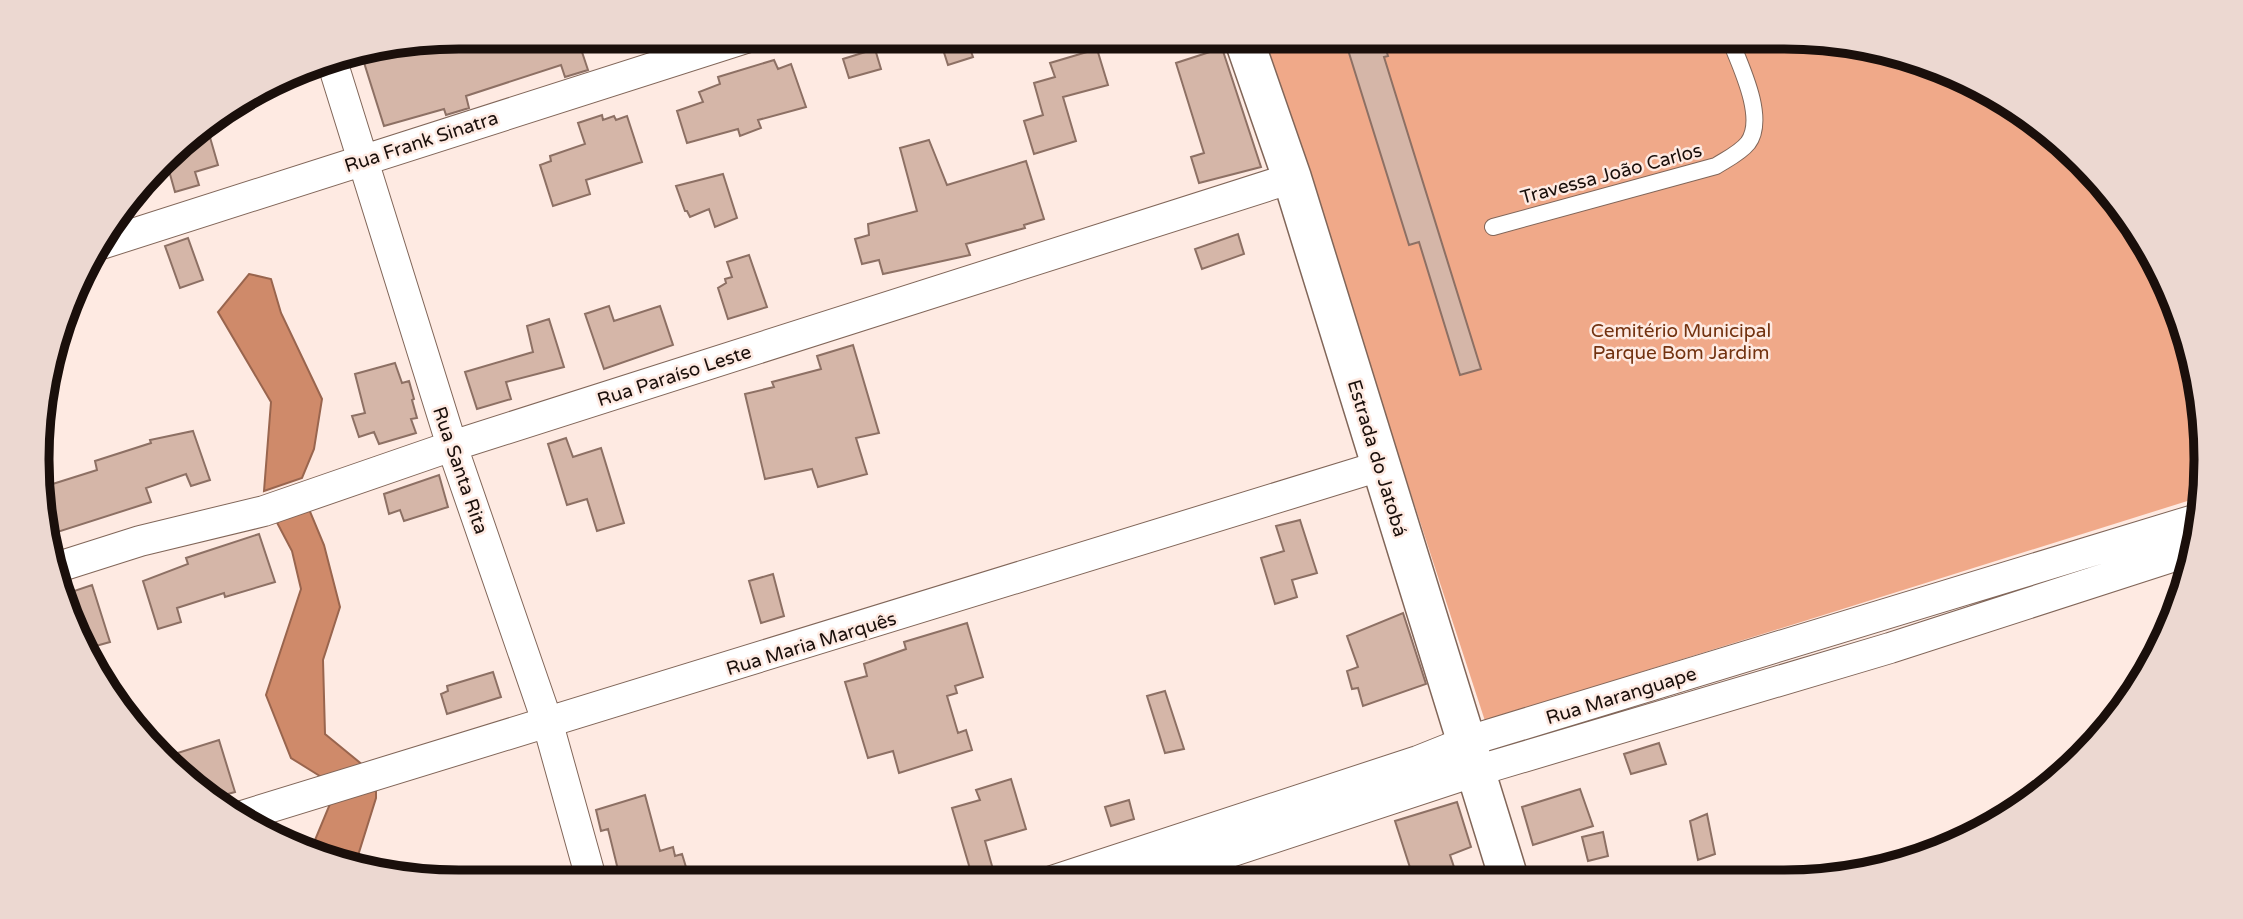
<svg xmlns="http://www.w3.org/2000/svg" width="2243" height="919" viewBox="0 0 2243 919" font-family="'Varela Round',sans-serif">
  <rect width="100%" height="100%" fill="#feeae2"/>
  <path fill="#f0a989" d="M1262 37H1783L1919 59 2062 141 2162 272 2205 431 2197 498 1485 721Z"/>
  <path fill="#cf8a6a" stroke="#99654e" stroke-width="2" d="M249 274 271 279 281 313 322 399 314 449 302 478 264 491 271 402 218 312Z
    M306 502 324 545 340 607 323 660 325 734 364 766 323 778 291 758 266 695 301 589 292 551 272 513Z
    M376 786V798L355 865 324 860 310 852 332 799Z"/>
  <path fill="#d5b6a8" stroke="#8d7064" stroke-width="2" d="M459 37H473L476 47 507 37H577L588 70 565 77 561 65 466 96 469 108 446 115 444 109 384 126 361 53Z
    M939 37H966L973 57 948 65Z
    M1344 37H1382L1388 56 1384 57 1481 369 1460 375 1419 242 1409 245Z
    M1222 48 1261 167 1199 183 1191 157 1204 153 1176 63Z
    M875 49 881 69 849 78 843 59Z
    M1097 49 1108 85 1063 97 1076 141 1034 154 1024 121 1043 115 1034 83 1055 77 1050 63Z
    M774 60 778 69 791 64 806 107 758 120 761 128 740 136 738 129 687 143 677 111 703 102 699 92 720 84 718 77Z
    M602 115 603 120 614 116 616 120 627 116 642 162 586 180 590 194 553 206 540 165 551 161 550 156 585 144 578 123Z
    M207 127 218 165 195 172 199 185 175 192 166 160 181 141Z
    M929 140 947 185 1026 161 1044 219 1024 225 1025 228 966 244 970 255 883 274 879 260 862 264 855 239 869 235 868 224 917 211 900 148Z
    M723 174 737 218 715 227 709 209 690 217 687 211H685L676 186Z
    M1238 234 1244 254 1202 269 1195 249Z
    M188 238 203 280 180 288 165 246Z
    M749 255 767 307 728 319 718 288 726 283 725 279 732 277 727 262Z
    M609 306 614 321 660 306 673 345 604 369 585 314Z
    M549 319 564 367 506 382 511 399 477 409 465 372 533 352 527 326Z
    M853 345 879 433 856 438 867 474 818 487 812 469 765 479 745 394 774 387 772 382 821 369 817 356Z
    M395 363 402 383 409 381 414 399 412 400 417 418 411 419 416 433 379 444 374 432 359 437 352 416 365 413 355 374Z
    M193 431 210 480 191 486 186 474 146 488 151 502 45 536 43 487 97 470 95 461 151 443 150 440Z
    M566 438 573 457 601 448 624 523 597 531 587 499 567 505 548 444Z
    M439 475 448 507 404 521 400 510 389 514 384 494Z
    M1300 520 1317 573 1292 580 1297 597 1275 604 1261 558 1284 551 1276 526Z
    M259 534 275 582 225 597 224 593 177 608 181 622 158 629 143 581 188 564 186 558Z
    M773 574 784 616 761 623 749 581Z
    M92 585 110 642 85 649 65 594Z
    M1403 613 1426 684 1363 706 1358 688 1352 689 1347 671 1358 667 1347 636Z
    M967 623 983 677 955 686 957 693 947 696 958 733 966 730 972 750 899 773 893 751 868 758 845 682 867 676 864 664 906 649 904 642Z
    M493 672 501 697 447 714 441 694 448 691 447 686Z
    M1165 691 1184 749 1165 753 1147 696Z
    M219 740 235 792 210 799 202 795 168 756Z
    M1659 743 1666 764 1631 774 1624 754Z
    M1011 779 1026 829 985 841 994 873 973 879 952 808 980 800 976 790Z
    M1580 789 1593 826 1533 845 1522 807Z
    M645 795 660 851 673 847 675 856 682 854 689 877 672 882H621L608 829 601 831 596 810Z
    M1129 800 1134 819 1111 826 1105 807Z
    M1457 802 1471 847 1450 855 1456 873 1435 880H1414L1395 821Z
    M1707 814 1715 854 1698 860 1690 821Z
    M1603 832 1608 856 1588 861 1582 837Z"/>
  <g fill="none" stroke-linecap="round" stroke-linejoin="round">
    <defs>
      <path id="service" d="M1493 227 1716 166C1727 159 1740 153 1748 143 1767 118 1739 63 1729 37"/>
      <path id="minor" d="M331 58 452 446 548 724 592 882
        M95 246 749 37
        M55 568 140 541 264 511 452 446 1292 178
        M242 816 1380 466
        M1145 880 1476 771 1890 648 2190 551
        M1052 881 1418 761 1468 741 2194 520"/>
      <path id="tertiary" d="M1243 37 1292 178 1509 879"/>
    </defs>
    <use href="#service" stroke="#816659" stroke-width="18"/>
    <use href="#minor" stroke="#816659" stroke-width="32"/>
    <use href="#tertiary" stroke="#816659" stroke-width="41"/>
    <use href="#service" stroke="#fff" stroke-width="16"/>
    <use href="#minor" stroke="#fff" stroke-width="30"/>
    <use href="#tertiary" stroke="#fff" stroke-width="38"/>
  </g>
  <g text-anchor="middle" stroke-width="5" stroke-linejoin="round" paint-order="stroke">
    <g font-size="19" fill="#1a0f0b" stroke="#feeae2">
      <text transform="translate(421 141) rotate(-18)" y="7">Rua Frank Sinatra</text>
      <text transform="translate(1611 173) rotate(-15)" y="7">Travessa João Carlos</text>
      <text transform="translate(674 375) rotate(-18)" y="7">Rua Paraíso Leste</text>
      <text transform="translate(1378 458) rotate(73)" y="7">Estrada do Jatobá</text>
      <text transform="translate(461 470) rotate(71)" y="7">Rua Santa Rita</text>
      <text transform="translate(811 643) rotate(-17)" y="7">Rua Maria Marquês</text>
      <text transform="translate(1621 695) rotate(-17)" y="7">Rua Maranguape</text>
    </g>
    <g font-size="19" fill="#723210" stroke="#feeae2">
      <text x="1681" y="337">Cemitério Municipal<tspan x="1681" dy="22">Parque Bom Jardim</tspan></text>
    </g>
  </g>
  <path d="M0 0H2243V919H0ZM459 49H1784A410 410 0 0 1 2194 459V460A410 410 0 0 1 1784 870H459A410 410 0 0 1 49 460V459A410 410 0 0 1 459 49Z" fill="#ecd8d1" fill-rule="evenodd"/>
  <path fill="none" stroke="#1a0f0b" stroke-width="9" d="M459 49H1784A410 410 0 0 1 2194 459V460A410 410 0 0 1 1784 870H459A410 410 0 0 1 49 460V459A410 410 0 0 1 459 49Z"/>
</svg>
